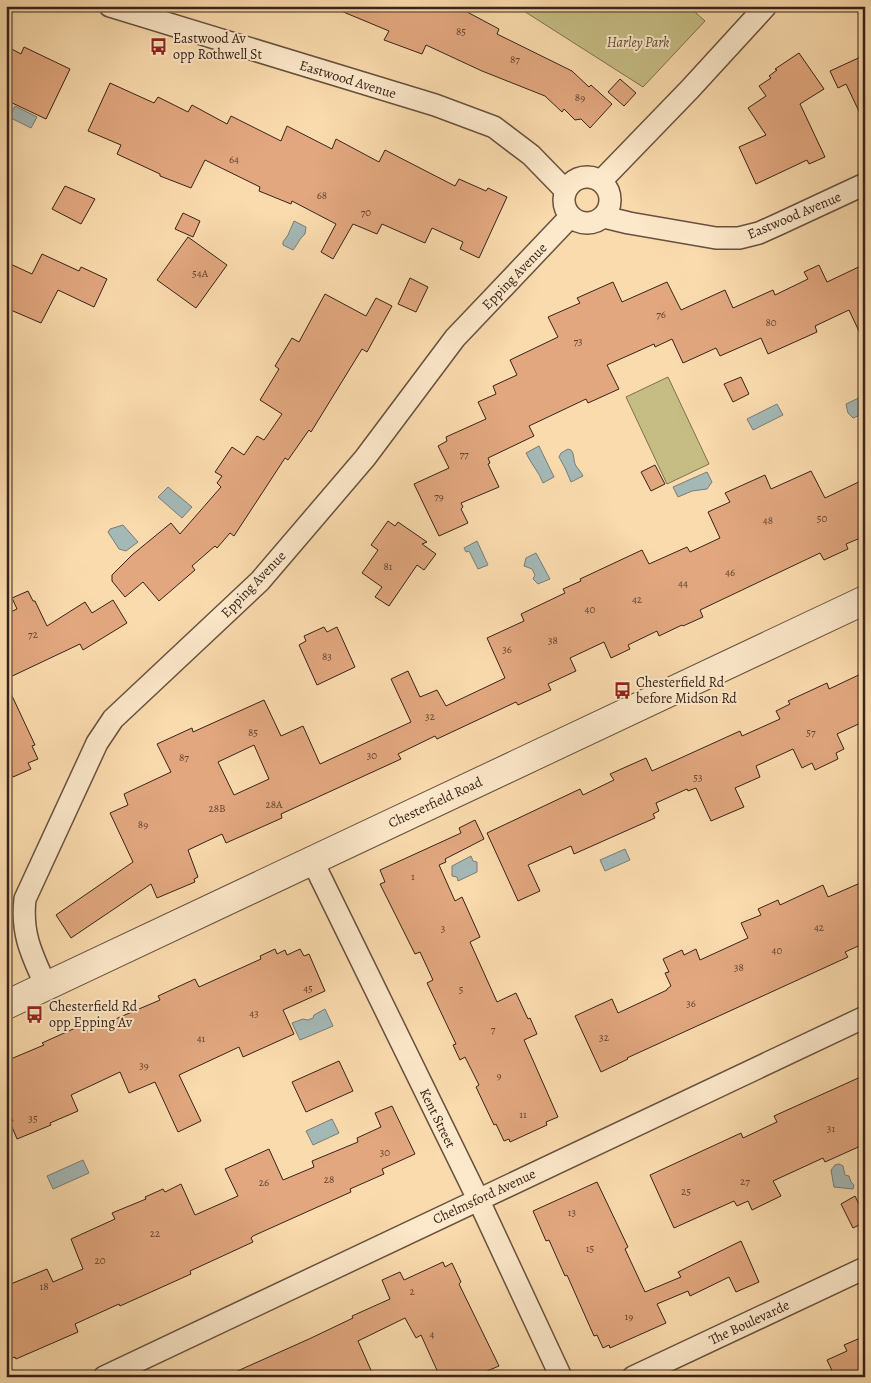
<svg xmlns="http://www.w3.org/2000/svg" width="871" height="1383" viewBox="0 0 871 1383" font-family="Alegreya,serif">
  <rect width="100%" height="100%" fill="#fadbad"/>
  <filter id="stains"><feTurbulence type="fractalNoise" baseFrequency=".004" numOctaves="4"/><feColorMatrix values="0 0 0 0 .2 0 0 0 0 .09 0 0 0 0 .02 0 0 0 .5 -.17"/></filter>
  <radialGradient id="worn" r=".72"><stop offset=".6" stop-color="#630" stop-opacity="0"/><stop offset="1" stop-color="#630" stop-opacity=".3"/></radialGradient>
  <path fill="#c6bd84" stroke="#7e704e" d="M516 6H688L705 21 643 87Z
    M668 377 709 464 667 484 626 397Z"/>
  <path fill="#a4b8b6" stroke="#787c77" d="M15 106 37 117 31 128 9 117Z
    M294 221 306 227 305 234C299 239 298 244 293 250L283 245V242L288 235Z
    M865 395V413L853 418 848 413 846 404Z
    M777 404 783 415 753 430 747 419Z
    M539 446 554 477 543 483C539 472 531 464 526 453Z
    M568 449 571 450C575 455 573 461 576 466 579 470 581 472 583 476L571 482 565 468 559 457 561 453Z
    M707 472 712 482 707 489 692 491 678 497 673 487Z
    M168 487 192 507 182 518 158 497Z
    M123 525 138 542 126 551 119 549 108 532 110 529Z
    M477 541 488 565 478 569 469 551 466 552 464 548Z
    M536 553 550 579 538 584 533 579 535 575 532 569 524 566 526 558Z
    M625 849 630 860 605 871 600 860Z
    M471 856 473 861 477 862V872L458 881 457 877 452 876V866Z
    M325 1009 333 1026 300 1040 292 1023 303 1019 308 1020 313 1018 314 1015Z
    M332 1119 339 1133 313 1145 306 1131Z
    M83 1160 89 1173 53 1189 47 1176Z
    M839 1164 843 1166 845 1175 849 1176 851 1182 854 1185 853 1189 834 1187 831 1170 835 1165Z"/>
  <path fill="#e2a77f" stroke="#372319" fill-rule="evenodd" d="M329 6H456L499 29 497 34 572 71 589 87 591 85 612 104 590 128 581 119 575 120 564 109 562 112 545 96 482 71 426 45 422 54 384 40 389 31Z
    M6 46 21 54 24 47 70 69 46 119 6 100Z
    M799 53 824 89 800 104 825 157 809 164 807 160 756 184 739 147 766 135 748 108 766 96 759 86 771 78 769 76 777 70 775 69Z
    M865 55V124L846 84 838 88 830 71Z
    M620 79 636 93 624 106 608 92Z
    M110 83 154 103 158 97 188 112 192 105 227 124 231 116 281 141 287 126 332 149 336 139 379 162 385 150 455 186 459 179 486 191 488 188 507 197 479 258 460 249 463 242 432 228 425 243 382 224 377 234 353 224 333 259 321 252 336 224 292 201 291 204 259 191 260 187 205 160 191 188 160 176V174L117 154 121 145 88 131Z
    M65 186 95 199 81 224 52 209Z
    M183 213 200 221 193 237 175 229Z
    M188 237 227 265 196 308 157 280Z
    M42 254 79 271 81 267 107 279 94 307 58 290 41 323 6 308V262L32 274Z
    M865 264V344L849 310 815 326 817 332 768 354 761 338 720 356 716 348 683 363 672 339 655 347 654 344 607 365 619 389 588 403 586 399 529 426 534 436 488 458 490 463 488 464 499 487 461 503 463 507 461 509 468 523 439 536 414 484 449 468 438 446 447 441 446 437 486 419 478 402 496 394 493 386 517 375 510 360 558 337 548 317 580 303 577 298 613 282 622 302 667 282 681 310 725 290 733 308 773 290 775 295 808 279 804 272 819 265 827 282Z
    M410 278 428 287 416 312 398 304Z
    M325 294 366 316 376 298 392 306 367 352 362 349 311 432 309 430 288 460 285 458 234 536 230 533 217 548 215 546 192 566 195 570 159 601 143 582 125 597 112 581V575L132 555 171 523 180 534 221 487 217 483 222 476 215 472 232 447 244 455 257 436 264 440 282 414 260 400 279 369 275 366 292 338 299 342Z
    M741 377 749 394 733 402 724 384Z
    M655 465 665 484 651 491 641 472Z
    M811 471 825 498 865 479V536L846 544 848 549 824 560 820 553 700 610 703 617 683 626 682 625 659 636 657 631 628 645 630 649 611 658 604 642 570 658 576 671 548 684 551 690 518 705 516 702 437 739 435 736 398 754 401 759 281 814 282 818 226 843 222 834 188 850 198 877 194 879 195 882 157 898 151 884 71 938 56 915 133 862 110 813 128 805 124 794 171 772 157 744 192 728 193 732 264 700 281 736 303 726 320 764 411 722 391 679 408 671 420 697 437 690 446 706 505 678 487 638 524 621 521 614 565 593 563 589 581 581 580 579 642 550 649 564 687 547 690 552 720 538 708 512 730 502 725 493 765 475 771 489ZM254 745 269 779 234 795 218 762Z
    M388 521 395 526 398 522 427 542 422 544 436 554 424 570 417 565 389 606 375 597 382 587 362 573 378 550 371 545Z
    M28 591 33 601H35L47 626 85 602 92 613 113 600 127 623 83 650 80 644 6 679V614L17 609 12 598Z
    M324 627 327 632 337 627 355 667 317 685 299 645 306 641 304 636Z
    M865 672V721L837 734 844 749 836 753 838 759 815 770 812 763 802 768 793 749 756 766 760 777 735 788 744 807 711 821 696 788 688 791 687 789 656 803 659 811 653 814 655 818 574 854 571 846 528 865 540 891 518 901 487 833 580 789 583 795 614 780 610 774 646 758 652 771 740 731 742 736 780 719 776 711 790 704 788 701 827 683 829 689Z
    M6 683 35 745 32 746 38 759 28 763 31 769 13 777 6 764Z
    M475 820 484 839 445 859 446 862 439 865 455 901 462 897 480 937 470 942 497 1002 516 993 528 1019 530 1018 537 1034 524 1040 558 1117 546 1122 547 1125 510 1142 509 1139 504 1141 496 1124 494 1125 476 1087 479 1085 465 1057 460 1060 453 1045 456 1044 427 983 433 980 420 952 415 954 380 884 385 882 380 870 461 833 459 828Z
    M865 881V943L845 952 848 957 627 1058 628 1059 601 1072 575 1016 612 999 618 1013 667 990V989L671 986 665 973 669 972 663 959 682 950 684 955 696 949 700 960 748 938 741 923 761 915 758 909 778 900 780 905 823 885 828 897Z
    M275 949 277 954 285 950 287 955 300 949 304 956 309 954 325 991 283 1010 294 1034 243 1057 239 1047 179 1075 201 1121 178 1132 155 1082 129 1093 120 1072 71 1095 78 1111 50 1123 51 1125 17 1139 10 1122 13 1121 6 1104V1061L44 1045 42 1043 82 1025 85 1032 160 1000 158 996 195 979 199 987 261 959 260 956Z
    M339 1061 353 1091 306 1112 292 1082Z
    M865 1075V1144L825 1162 823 1158 773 1181 781 1196 752 1210 748 1201 737 1206 734 1201 674 1228 650 1175 741 1133 743 1138 777 1122 774 1116Z
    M392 1106 415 1154 382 1169 384 1174 350 1189 351 1192 253 1236 251 1238 253 1242 190 1271 191 1274 120 1306 119 1304 75 1324 78 1332 16 1359 15 1357 6 1360V1286L47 1269 53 1282 83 1269 71 1239 115 1219 112 1213 146 1199 145 1197 163 1189 165 1192 181 1184 195 1215 238 1196 225 1169 269 1149 283 1180 314 1167 312 1161 358 1142 357 1138 381 1127 375 1113Z
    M597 1182 628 1247 625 1249 645 1292 681 1277 678 1272 741 1241 759 1282 736 1292 729 1277 690 1296 688 1291 657 1304 666 1323 610 1348 609 1345 603 1348 597 1335 594 1336 567 1275 565 1276 549 1240 546 1241 533 1211Z
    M855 1196 865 1216V1222L853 1228 841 1204Z
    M443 1262 445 1267 452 1263 461 1282 459 1284 499 1366 473 1377H440L421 1335 416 1338 405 1318 358 1341 374 1377H224L309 1339 353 1318 352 1316 390 1299 382 1280 400 1272 404 1280Z
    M865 1336V1377H859L856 1371 854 1372 856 1377H835L827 1360 847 1351 844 1345Z"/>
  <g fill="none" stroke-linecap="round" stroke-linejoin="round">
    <defs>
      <path id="minor" d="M110 6 435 105 494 127 531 155 565 190
        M564 200a23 23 0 1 1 46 0a23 23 0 1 1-46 0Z
        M601 181 690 89 766 6
        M604 217 629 223 716 238H739L759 233 779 224 865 184
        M312 860 478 1199 561 1377
        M46 986C32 955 21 934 25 899L97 743 113 719 260 581 365 458 455 338 570 217
        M104 1377 865 1017
        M633 1377 865 1268"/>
      <path id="tertiary" d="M6 1005 865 600"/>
    </defs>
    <use href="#minor" stroke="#68513e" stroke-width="24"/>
    <use href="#tertiary" stroke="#68513e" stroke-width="30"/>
    <use href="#minor" stroke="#fce8ca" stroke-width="21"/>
    <use href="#tertiary" stroke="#fce8ca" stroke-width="28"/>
  </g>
  <defs>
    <symbol id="bus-bare" viewBox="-9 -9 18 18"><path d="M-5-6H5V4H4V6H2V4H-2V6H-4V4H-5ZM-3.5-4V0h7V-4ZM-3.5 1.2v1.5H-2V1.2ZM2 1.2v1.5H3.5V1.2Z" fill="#8f2418" stroke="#fce8ca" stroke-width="2.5" paint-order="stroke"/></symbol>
  </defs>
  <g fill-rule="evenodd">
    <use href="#bus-bare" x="146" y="34" width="25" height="25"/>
    <use href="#bus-bare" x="610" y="678" width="25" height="25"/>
    <use href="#bus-bare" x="22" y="1002" width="25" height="25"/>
  </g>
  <g text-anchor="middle" stroke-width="4" stroke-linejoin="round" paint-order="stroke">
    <g font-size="11" fill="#624432">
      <text x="461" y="35">85</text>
      <text x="515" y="63">87</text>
      <text x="580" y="101">89</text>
      <text x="234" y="163">64</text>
      <text x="322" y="199">68</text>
      <text x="366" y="216">70</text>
      <text x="200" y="277">54A</text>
      <text x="661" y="318">76</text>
      <text x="771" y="326">80</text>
      <text x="578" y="345">73</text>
      <text x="464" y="458">77</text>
      <text x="439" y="500">79</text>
      <text x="822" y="522">50</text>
      <text x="768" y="524">48</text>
      <text x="388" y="570">81</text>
      <text x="730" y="576">46</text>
      <text x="683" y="587">44</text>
      <text x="637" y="603">42</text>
      <text x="590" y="613">40</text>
      <text x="33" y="638">72</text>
      <text x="553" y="644">38</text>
      <text x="507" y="653">36</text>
      <text x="327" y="660">83</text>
      <text x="430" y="720">32</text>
      <text x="253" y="736">85</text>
      <text x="811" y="736">57</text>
      <text x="372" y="759">30</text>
      <text x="184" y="761">87</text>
      <text x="698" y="781">53</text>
      <text x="274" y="808">28A</text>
      <text x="217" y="812">28B</text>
      <text x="143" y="828">89</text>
      <text x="413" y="880">1</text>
      <text x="819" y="931">42</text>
      <text x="443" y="932">3</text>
      <text x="777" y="954">40</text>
      <text x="739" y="971">38</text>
      <text x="308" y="992">45</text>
      <text x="461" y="993">5</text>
      <text x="691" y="1007">36</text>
      <text x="254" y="1017">43</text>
      <text x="493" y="1033">7</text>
      <text x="604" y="1041">32</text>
      <text x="201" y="1042">41</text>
      <text x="144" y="1069">39</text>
      <text x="499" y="1079">9</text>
      <text x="523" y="1118">11</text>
      <text x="33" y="1122">35</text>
      <text x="831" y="1132">31</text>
      <text x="385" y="1156">30</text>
      <text x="329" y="1183">28</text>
      <text x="745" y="1185">27</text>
      <text x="264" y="1186">26</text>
      <text x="686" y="1195">25</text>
      <text x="572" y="1216">13</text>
      <text x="155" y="1237">22</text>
      <text x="590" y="1252">15</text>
      <text x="100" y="1264">20</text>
      <text x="44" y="1290">18</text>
      <text x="412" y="1295">2</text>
      <text x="629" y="1320">19</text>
      <text x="432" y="1338">4</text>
    </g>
    <g font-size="14" fill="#372319" stroke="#fce8ca" text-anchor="start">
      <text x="173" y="43">Eastwood Av<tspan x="173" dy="16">opp Rothwell St</tspan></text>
      <text x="636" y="687">Chesterfield Rd<tspan x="636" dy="16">before Midson Rd</tspan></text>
      <text x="49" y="1011">Chesterfield Rd<tspan x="49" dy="16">opp Epping Av</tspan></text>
    </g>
    <g font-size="14" font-style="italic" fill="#5b4a34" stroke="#fce8ca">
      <text x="638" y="47">Harley Park</text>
    </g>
    <g font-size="14" fill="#372319" stroke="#fce8ca">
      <text transform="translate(348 79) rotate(17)" y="5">Eastwood Avenue</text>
      <text transform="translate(794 215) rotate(-23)" y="5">Eastwood Avenue</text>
      <text transform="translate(514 276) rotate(-46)" y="5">Epping Avenue</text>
      <text transform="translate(253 584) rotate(-46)" y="5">Epping Avenue</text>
      <text transform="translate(435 802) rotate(-25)" y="5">Chesterfield Road</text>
      <text transform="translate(438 1118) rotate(64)" y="5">Kent Street</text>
      <text transform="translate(484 1196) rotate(-25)" y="5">Chelmsford Avenue</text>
      <text transform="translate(749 1322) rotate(-25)" y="5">The Boulevarde</text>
    </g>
  </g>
  <rect width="871" height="1383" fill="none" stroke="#fadbad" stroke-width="25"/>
  <rect x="8" y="8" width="856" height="1368" fill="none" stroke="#372319" stroke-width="2.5"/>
  <rect x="12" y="12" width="846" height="1358" fill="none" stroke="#372319"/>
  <rect width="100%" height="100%" filter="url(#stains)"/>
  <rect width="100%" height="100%" fill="url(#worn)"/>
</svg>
